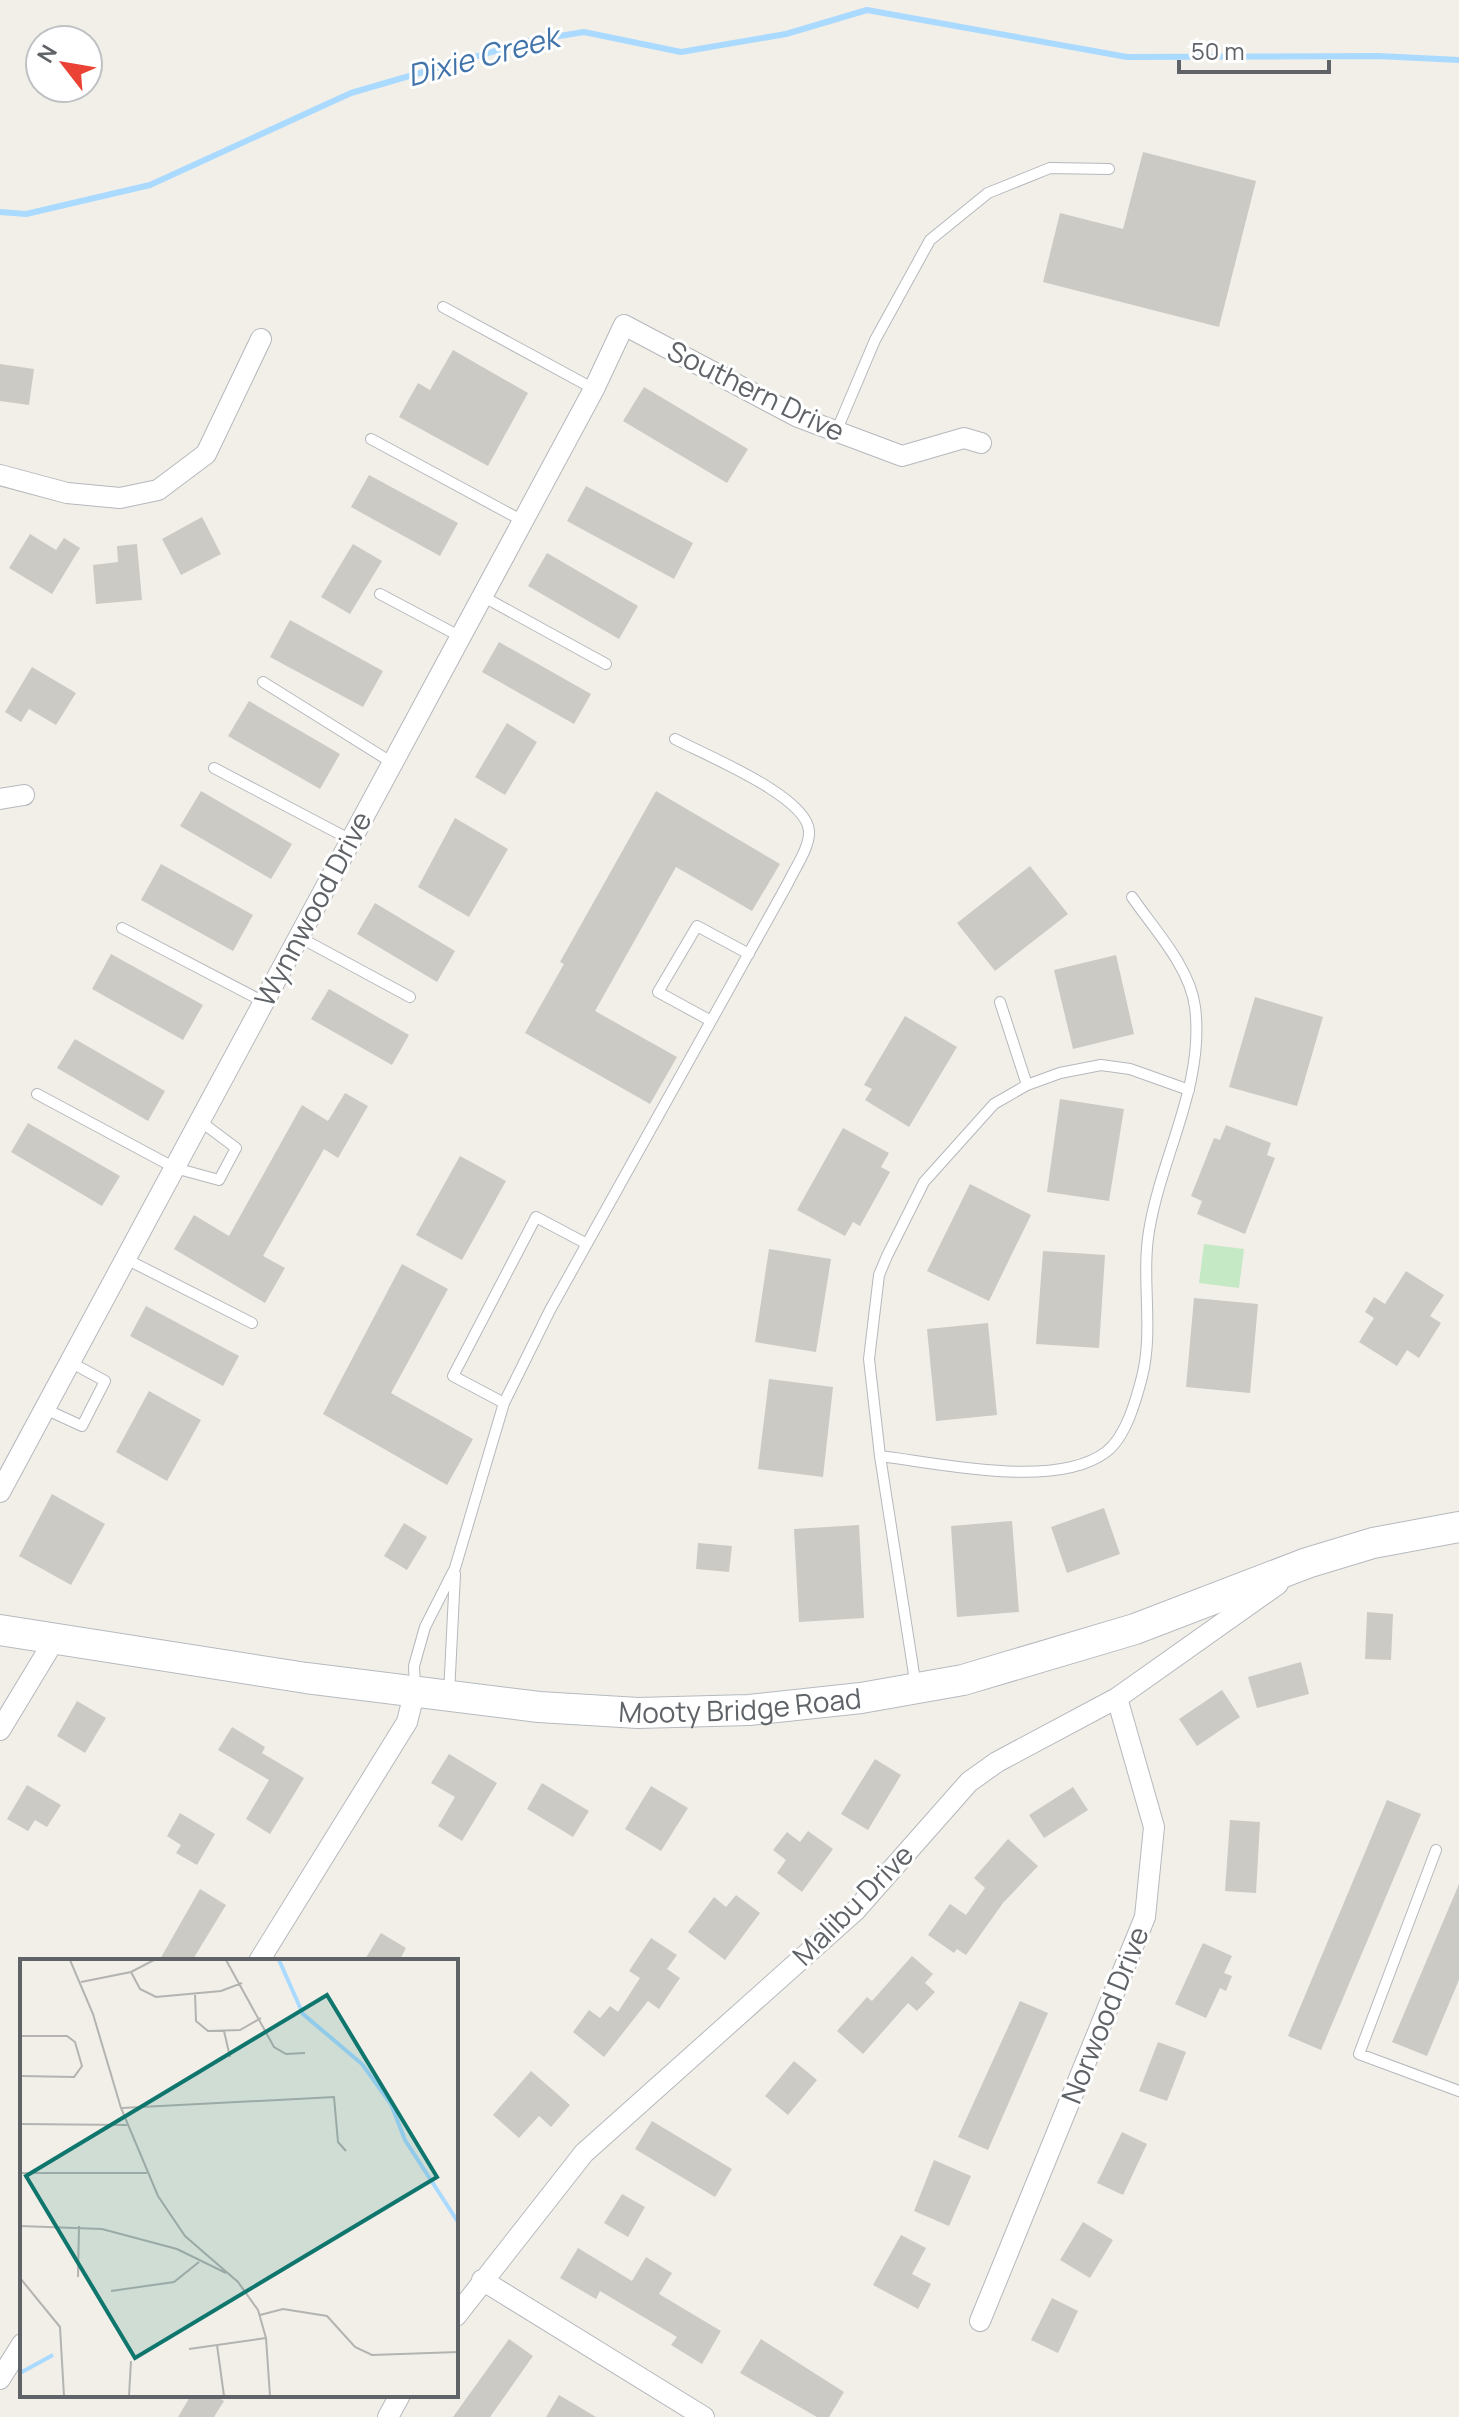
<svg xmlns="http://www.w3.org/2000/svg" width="1459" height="2417" viewBox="0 0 1459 2417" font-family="Manrope,sans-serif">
  <rect width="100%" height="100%" fill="#f1efe8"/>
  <path fill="#c5e8c5" d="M1204 1244 1244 1249 1239 1288 1199 1283Z"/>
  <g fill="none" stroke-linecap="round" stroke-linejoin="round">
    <path stroke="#aadaff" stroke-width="6" d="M0 212 26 214 150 185 351 93 529 41 584 32 681 52 786 34 867 10 1127 57 1378 56 1459 60"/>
  </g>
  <path fill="#cccac5" d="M1143 152 1256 181 1219 327 1043 282 1060 213 1123 229Z
    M453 350 528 393 488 466 399 417 418 383 430 390Z
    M0 364 34 369 29 405 0 401Z
    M644 387 748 449 727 483 623 421Z
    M369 475 458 523 440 556 351 507Z
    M586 486 693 543 674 579 567 521Z
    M202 517 221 554 181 575 162 539Z
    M30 534 56 550 64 538 80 548 52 594 9 568Z
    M137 544 142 600 96 604 93 565 118 562 117 546Z
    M353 544 382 561 350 614 321 597Z
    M547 553 638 606 619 639 528 586Z
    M290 620 383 671 363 707 270 657Z
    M499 642 591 694 574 724 482 672Z
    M32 667 76 693 56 725 29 709 21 722 5 712Z
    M249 701 340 754 320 789 228 736Z
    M507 723 537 742 505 795 475 777Z
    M201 791 292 844 271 879 180 826Z
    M656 791 780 864 752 911 676 867 595 1011 677 1057 650 1104 525 1033 564 964 560 962Z
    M455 818 508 849 469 917 418 887Z
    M161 864 253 915 233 951 141 900Z
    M1030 866 1068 914 995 971 957 923Z
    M375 903 455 951 437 982 357 934Z
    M111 954 203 1005 183 1040 92 989Z
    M1116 955 1134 1034 1073 1049 1054 970Z
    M329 989 409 1035 392 1065 311 1019Z
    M1255 997 1323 1017 1297 1106 1229 1087Z
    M905 1016 957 1047 909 1127 865 1100 872 1089 864 1085Z
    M75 1039 165 1091 148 1121 57 1068Z
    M345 1093 368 1106 338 1158 324 1149 263 1256 285 1268 265 1303 174 1249 194 1215 229 1236 302 1105 328 1121Z
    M1060 1099 1124 1109 1109 1201 1047 1192Z
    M28 1123 120 1176 102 1206 11 1152Z
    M1226 1125 1271 1143 1267 1155 1275 1158 1245 1234 1197 1214 1202 1201 1191 1196 1214 1138 1220 1140Z
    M843 1128 889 1153 881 1167 890 1172 860 1226 853 1222 845 1236 797 1210Z
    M460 1156 506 1181 462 1260 416 1235Z
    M970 1184 1031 1215 989 1301 927 1271Z
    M769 1249 831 1259 816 1352 755 1342Z
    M1043 1251 1105 1255 1099 1348 1036 1344Z
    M402 1264 448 1289 391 1393 473 1439 447 1485 323 1414Z
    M1406 1271 1444 1295 1430 1316 1441 1323 1419 1358 1407 1350 1397 1366 1359 1342 1374 1318 1365 1312 1374 1297 1385 1304Z
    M1194 1298 1258 1304 1250 1393 1186 1387Z
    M146 1306 239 1356 223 1386 130 1336Z
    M988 1323 997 1415 936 1421 927 1329Z
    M769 1379 833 1387 823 1477 758 1469Z
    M149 1391 201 1420 167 1481 116 1452Z
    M52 1494 105 1524 71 1585 19 1556Z
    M1104 1508 1120 1554 1067 1573 1051 1527Z
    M1012 1521 1019 1612 957 1617 951 1526Z
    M404 1523 427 1537 407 1570 384 1556Z
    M859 1525 864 1618 799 1622 794 1529Z
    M698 1543 732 1546 729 1572 696 1569Z
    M1367 1612 1393 1614 1391 1660 1365 1659Z
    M1301 1662 1309 1694 1257 1708 1248 1677Z
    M1222 1690 1240 1717 1197 1746 1179 1719Z
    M77 1701 106 1718 85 1753 57 1736Z
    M232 1727 265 1747 262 1753 304 1778 270 1834 246 1819 269 1780 218 1750Z
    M449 1754 497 1783 462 1841 438 1826 455 1797 431 1783Z
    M875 1759 901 1775 868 1830 841 1814Z
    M542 1783 589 1811 573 1837 527 1809Z
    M27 1785 61 1805 47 1827 35 1820 28 1831 7 1819Z
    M651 1786 688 1808 661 1851 625 1829Z
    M1073 1787 1088 1810 1044 1838 1029 1815Z
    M1387 1800 1421 1814 1321 2050 1288 2036Z
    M180 1813 215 1834 197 1865 176 1853 181 1845 167 1836Z
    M1230 1820 1260 1822 1256 1893 1225 1891Z
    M808 1831 833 1849 802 1892 777 1873 786 1860 773 1850 787 1832 800 1842Z
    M1008 1839 1038 1866 1003 1903 966 1955 957 1949 954 1953 928 1935 950 1904 966 1915 985 1888 974 1878Z
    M1459 1884V1980L1427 2056 1392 2042Z
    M200 1889 226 1905 192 1961H159Z
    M736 1895 760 1913 725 1960 688 1932 714 1897 726 1907Z
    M381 1933 406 1948 399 1961H364Z
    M651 1938 677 1955 667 1969 680 1978 659 2009 648 2001 604 2057 573 2032 589 2010 600 2018 610 2006 618 2012 640 1978 629 1971Z
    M1203 1943 1232 1956 1224 1973 1232 1976 1226 1991 1220 1988 1206 2018 1175 2004Z
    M912 1956 933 1974 925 1983 935 1992 917 2011 908 2003 863 2054 837 2031 867 1997 872 2001Z
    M1020 2001 1048 2013 988 2150 958 2137Z
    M1158 2042 1186 2052 1167 2101 1139 2091Z
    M794 2061 817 2080 788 2115 765 2096Z
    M531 2071 570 2105 551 2127 539 2116 519 2138 493 2115Z
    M652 2121 732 2169 715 2197 635 2149Z
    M1122 2132 1147 2144 1123 2195 1097 2183Z
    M934 2160 971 2176 949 2226 914 2211Z
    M622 2194 645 2207 628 2237 604 2223Z
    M1083 2222 1113 2240 1090 2278 1060 2260Z
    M901 2235 926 2248 912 2274 931 2284 918 2309 873 2285Z
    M578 2248 632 2281 646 2257 672 2273 659 2294 721 2331 702 2364 671 2345 677 2337 600 2291 596 2299 560 2278Z
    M1052 2298 1078 2311 1058 2353 1031 2340Z
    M509 2339 533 2356 490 2417H453Z
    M761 2339 844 2392 829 2417H817L740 2373Z
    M191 2395H214L224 2401 214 2417H178Z
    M559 2395 596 2417H546Z"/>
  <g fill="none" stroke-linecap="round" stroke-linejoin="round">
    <defs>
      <path id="lane" d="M443 307 594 389
        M836 432 875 340 930 240 988 193 1050 168 1109 169
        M371 439 523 521
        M380 594 461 637
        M482 596 606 664
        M263 682 391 762
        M214 768 351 840
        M122 928 264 1002
        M299 937 410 997
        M1000 1002 1027 1085
        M711 1021 658 992 697 926 749 954
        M37 1094 175 1168 219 1180 236 1148 200 1121
        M126 1259 252 1323
        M504 1403 453 1376 536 1217 587 1244
        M45 1409 82 1426 105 1381 70 1362
        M880 1456C938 1463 1056 1490 1106 1452 1126 1437 1136 1400 1142 1377 1154 1330 1141 1278 1149 1231 1161 1156 1205 1085 1195 1007 1190 967 1154 929 1132 897
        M916 1687 880 1456 869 1359 879 1275 887 1256 924 1182 994 1104 1027 1085 1060 1073 1101 1065 1130 1069 1189 1090
        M415 1689 414 1666 425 1627 455 1568 504 1403 550 1310 788 883C795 868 810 847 809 831 807 796 705 755 675 739
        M449 1694 455 1574
        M1436 1850 1359 2054 1459 2091"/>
      <path id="street" d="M0 475 67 493 120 498 158 490 206 454 261 339
        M0 799 24 795
        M0 1492 594 389 624 325 798 417 902 456 964 438 981 443
        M0 1730 55 1639
        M259 1961 407 1722 415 1690
        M482 2280 704 2417
        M456 2316 584 2153 856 1910 969 1782 997 1762 1117 1698 1278 1584
        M980 2321 1145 1917 1154 1827 1117 1698
        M0 2379 22 2344
        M388 2417 400 2395"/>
      <g id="secondary">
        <path id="s1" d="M0 1630 306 1678 539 1707 638 1713 749 1710 861 1698 963 1680 1135 1629 1307 1563 1373 1543 1459 1527"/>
      </g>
    </defs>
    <use href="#lane" stroke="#b5b8bc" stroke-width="12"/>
    <use href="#street" stroke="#b5b8bc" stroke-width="22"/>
    <use href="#secondary" stroke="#b6babf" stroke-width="32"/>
    <use href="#lane" stroke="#fff" stroke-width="10"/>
    <use href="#street" stroke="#fff" stroke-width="20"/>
    <use href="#secondary" stroke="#fff" stroke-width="30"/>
  </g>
  <g text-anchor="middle" stroke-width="6" stroke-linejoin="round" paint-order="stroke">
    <g font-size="28" fill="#5f6368" stroke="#fff">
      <text transform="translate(756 391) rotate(26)" y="10">Southern Drive</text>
      <text transform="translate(313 909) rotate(-62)" y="10">Wynnwood Drive</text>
      <text dy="10" stroke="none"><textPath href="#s1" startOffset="746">Mooty Bridge Road</textPath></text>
      <text transform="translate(853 1905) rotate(-45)" y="10">Malibu Drive</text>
      <text transform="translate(1105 2015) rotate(-68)" y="10">Norwood Drive</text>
    </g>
    <g font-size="30" font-style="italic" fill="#4174aa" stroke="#fff">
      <text transform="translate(483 57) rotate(-15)" y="10">Dixie Creek</text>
    </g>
  </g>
  <g transform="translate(20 1959)">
    <rect width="438" height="438" fill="#f1efe8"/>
    <path fill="none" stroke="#aadaff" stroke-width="4" d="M259 1 283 55 342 105 371 145 385 181 438 263M0 414 33 396"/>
    <path fill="none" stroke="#b3b3b1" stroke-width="2" d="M50 1 73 55 101 149 138 237 165 277 218 323 238 351 246 379 250 437M206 1 254 88 266 95 285 94M111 13 120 30 136 38 201 32 222 24M61 23 111 13 134 1M175 34 176 62 188 72 220 71 241 59M204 72 210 98M0 77H47L55 83 62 107 54 118 0 117M102 149 314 138 318 183 326 192M0 165 107 166M0 214H127M0 267 82 270 157 290 206 314M58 318 59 267M0 319 40 368 44 437M91 332 154 323 179 303M240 356 263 350 307 357 335 388 352 396 438 393M197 386 204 437M169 390 246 379M109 437 111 402"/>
    <path fill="#0f766e" fill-opacity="0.15" stroke="#0f766e" stroke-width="4" d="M307 36 417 218 115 399 6 217Z"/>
    <rect width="438" height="438" fill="none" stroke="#5f6368" stroke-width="4"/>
  </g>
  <g transform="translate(64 64) rotate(301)"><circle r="38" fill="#ffffff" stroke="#bfc1c3" stroke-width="2"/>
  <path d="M0-6L14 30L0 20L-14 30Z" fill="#ea4335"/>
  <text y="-12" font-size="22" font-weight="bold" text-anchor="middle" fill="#5f6368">N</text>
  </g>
  <path d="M1179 60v12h150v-12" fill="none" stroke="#5f6368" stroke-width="4"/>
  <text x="1191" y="60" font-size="24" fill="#5f6368" stroke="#ffffff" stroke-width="6" paint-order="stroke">50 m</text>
</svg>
